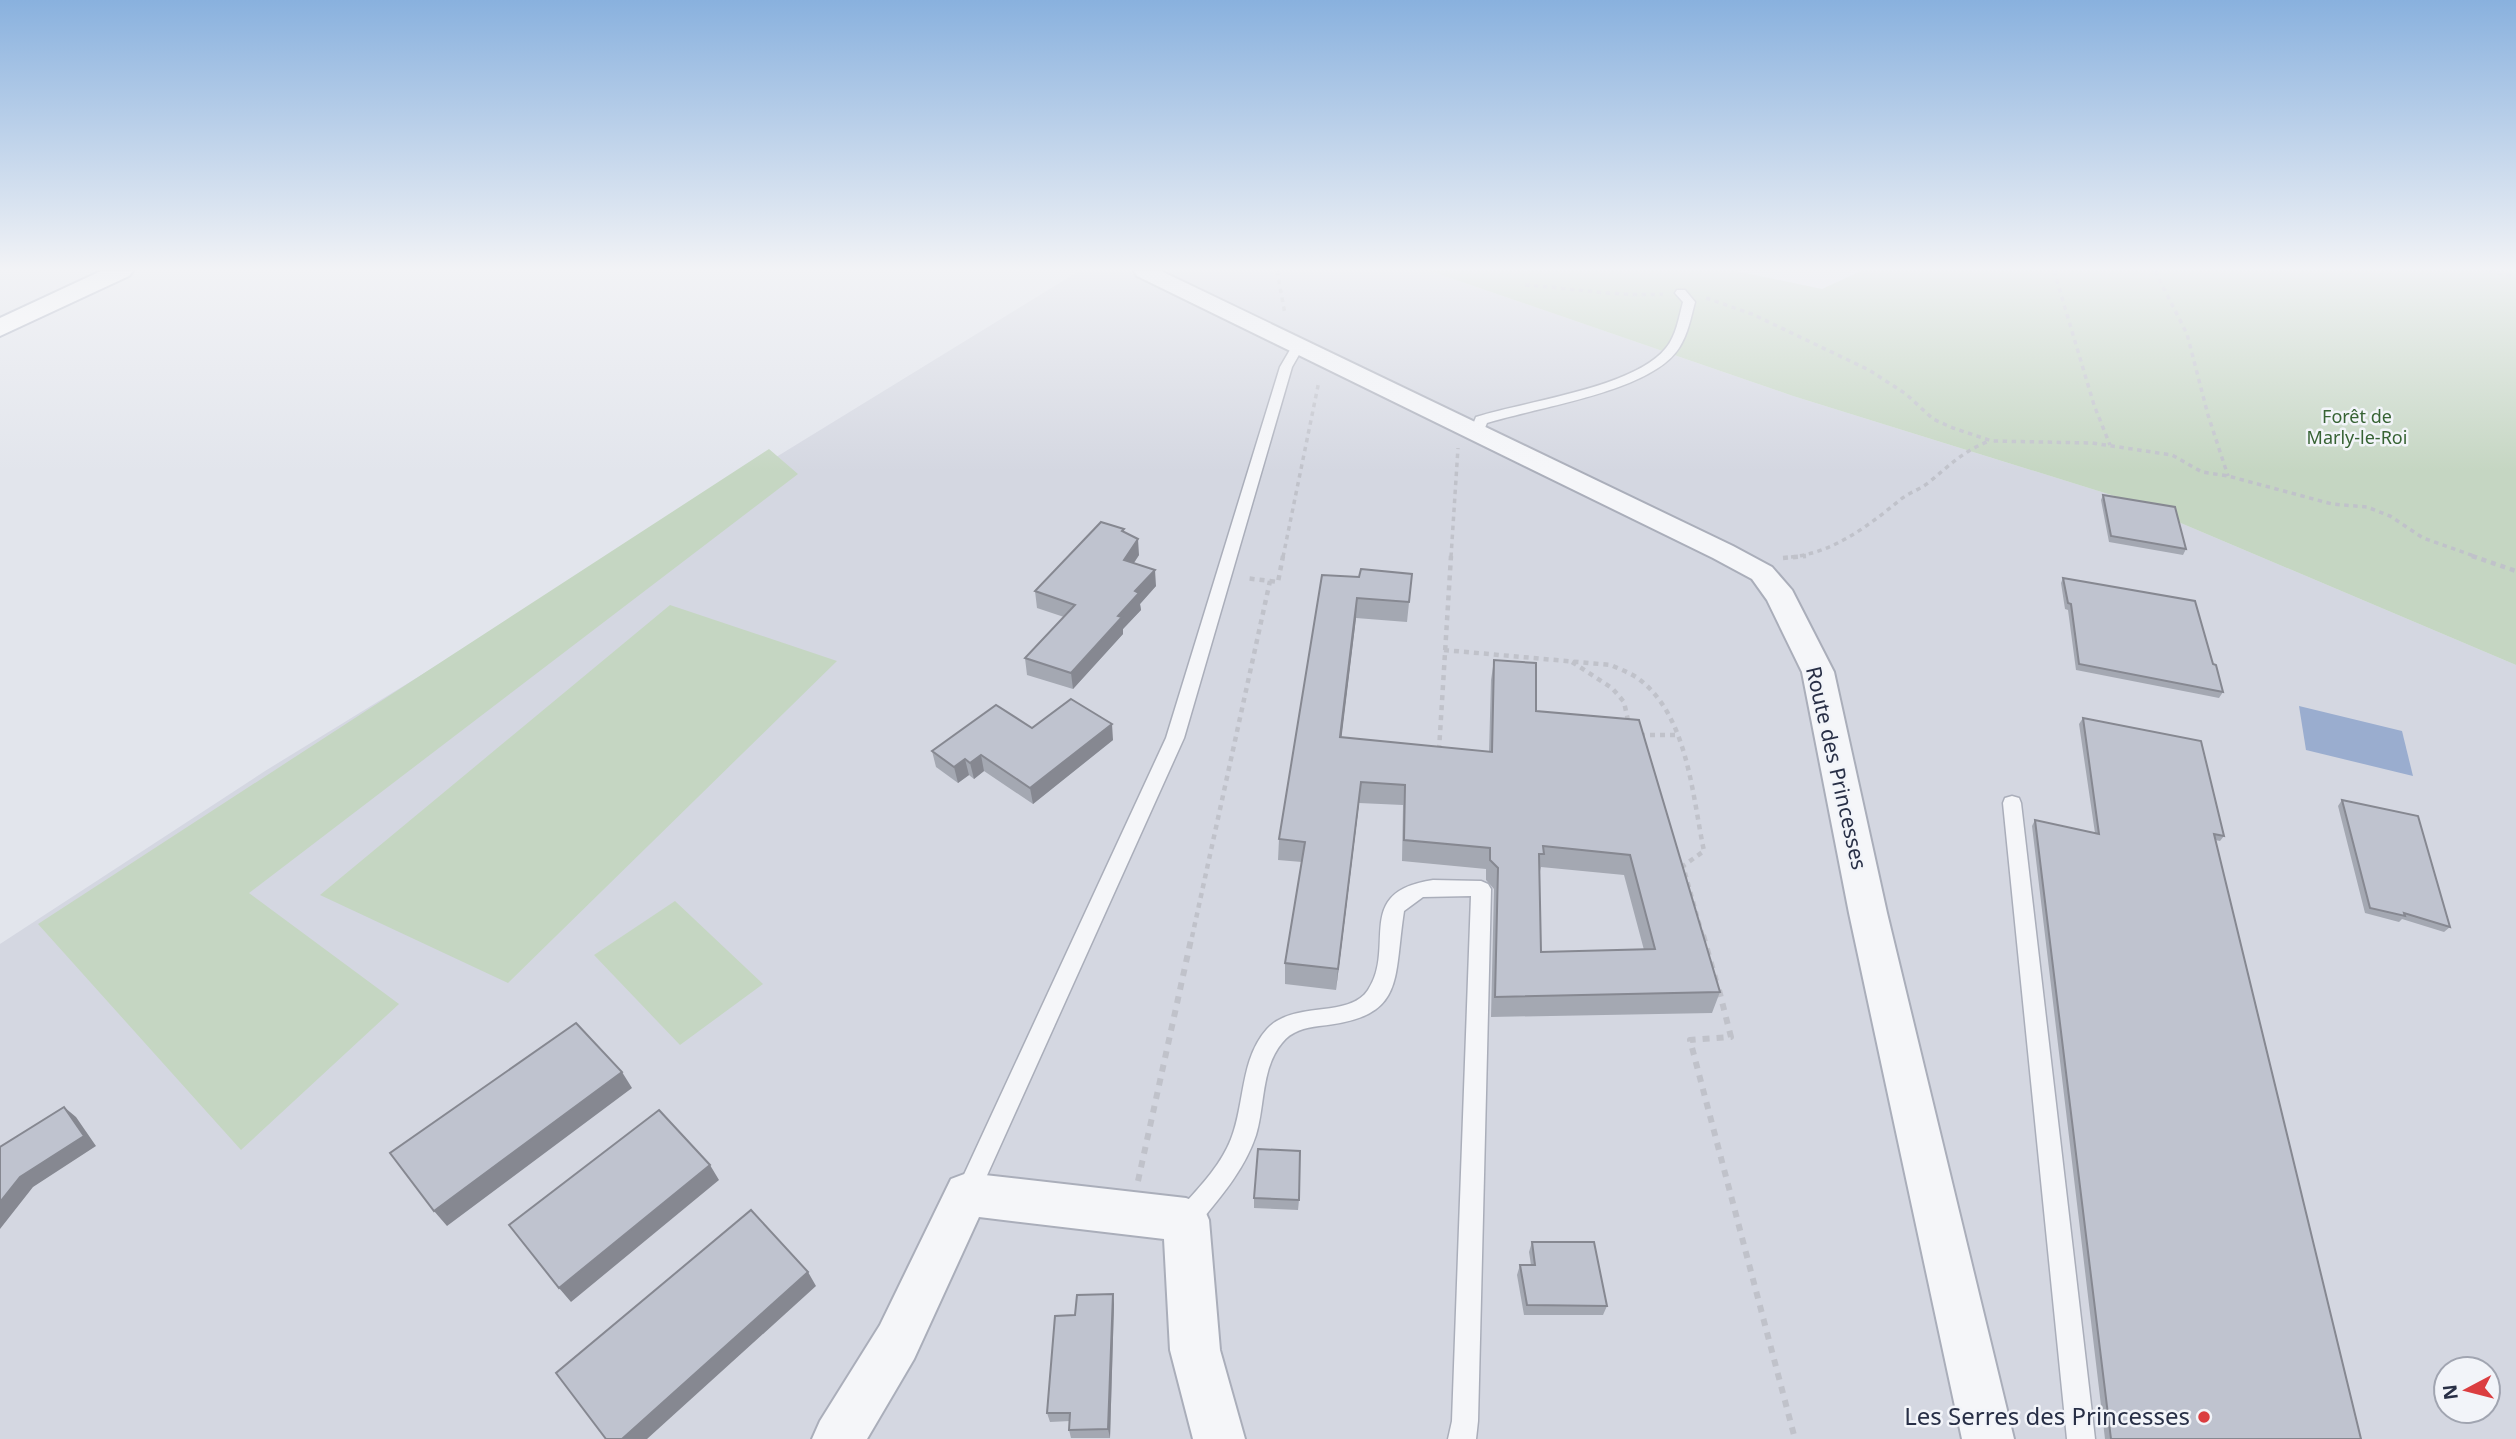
<svg xmlns="http://www.w3.org/2000/svg" width="2516" height="1439" viewBox="0 0 2516 1439" font-family="'Noto Sans',sans-serif">
  <rect width="100%" height="100%" fill="#e2e5ec"/>
  <path fill="#d4d7e1" fill-rule="evenodd" d="M1079 271H1430L1793 396 2124 499 2516 665V1439H0V944L265 771ZM2446 1369H2488V1411H2446Z"/>
  <path fill="#c5d6c2" d="M1430 271H1736L1822 289 1861 271H2516V665L2124 499 1793 396Z
    M769 449 798 474 249 893 399 1004 241 1150 38 924Z
    M670 605 837 661 508 983 320 895Z
    M675 901 763 984 680 1045 594 955Z"/>
  <path fill="#9aadcf" d="M2299 706 2402 731 2413 776 2306 750Z"/>
  <g fill="none" stroke-linecap="round" stroke-linejoin="round">
    <defs>
      <path id="service" d="M1677 290H1685L1695 302C1691 317 1688 334 1679 348 1651 392 1537 407 1487 423L1482 435H1472L1470 432 1476 417C1526 401 1634 388 1666 348 1676 336 1679 317 1683 302L1675 293Z
        M1298 342 1304 346 1292 367 1184 738 975 1202 967 1205 959 1202 955 1194 1166 738 1280 367 1294 343Z
        M2012 796 2019 798 2021 803 2095 1439H2067L2003 803 2005 798Z
        M1433 880 1481 881 1488 884 1491 889 1478 1421 1476 1439H1448L1452 1421 1471 896 1423 897 1404 911C1393 983 1406 1017 1319 1026 1305 1028 1291 1031 1282 1043 1261 1068 1265 1106 1256 1135 1244 1171 1219 1199 1195 1228L1186 1232 1177 1228 1174 1220 1177 1212C1197 1190 1220 1167 1231 1139 1245 1104 1240 1059 1267 1029 1293 1000 1349 1019 1368 990 1397 946 1352 892 1433 880Z"/>
      <path id="minor" d="M1134 271H1161L1733 546 1772 567 1792 590 1834 672 1887 913 2014 1439H1962L1849 913 1802 672 1767 600 1752 579 1713 558 1137 276Z
        M967 1173 1186 1198 1202 1204 1209 1220 1220 1350 1245 1439H1193L1170 1350 1164 1239 979 1217 914 1359 867 1439H812L820 1421 880 1325 951 1179Z"/>
      <path id="primary" d="M101 271H133L129 276 0 336V318Z"/>
    </defs>
    <use href="#service" stroke="#aaaeba" stroke-width="3"/>
    <use href="#minor" stroke="#aaaeba" stroke-width="4"/>
    <use href="#primary" stroke="#a0a7b9" stroke-width="4"/>
    <path stroke="#c0c2ca" stroke-width="3.5" stroke-dasharray="4.5 4.5" stroke-linecap="butt" d="M1277 271 1285 314
      M2054 271 2094 405 2110 445
      M2155 271 2187 334 2208 415 2228 476
      M2489 271 2516 277
      M1525 285C1571 288 1618 297 1663 294
      M1706 298 1752 314 1869 370 1906 394 1933 419 1953 428 1992 441 2092 443 2172 455 2202 472 2228 476 2332 504 2367 507 2390 516 2423 538 2477 557
      M1283 557 1319 381
      M1451 557 1458 448
      M1791 557C1833 553 1868 526 1900 500 1908 493 1919 490 1928 483 1949 466 1964 450 1990 441"/>
    <path stroke="#c0c2ca" stroke-width="4.5" stroke-dasharray="5 5" stroke-linecap="butt" d="M2472 556 2516 571
      M1783 558 1806 556
      M1270 581 1278 582 1283 556
      M1444 650 1611 665C1619 669 1628 672 1636 677 1688 713 1692 795 1704 851L1683 866 1703 937
      M1572 662 1612 688 1624 702 1629 725
      M1640 735H1678
      M1439 750 1451 556
      M1192 937 1270 581 1245 578"/>
    <path stroke="#c0c2ca" stroke-width="6" stroke-dasharray="7 7" stroke-linecap="butt" d="M1703 935 1716 981
      M1719 990 1731 1037 1690 1040 1795 1439
      M1138 1181 1192 935"/>
    <use href="#service" fill="#f5f6f9" fill-rule="evenodd"/>
    <use href="#minor" fill="#f5f6f9" fill-rule="evenodd"/>
    <use href="#primary" fill="#fff" fill-rule="evenodd"/>
  </g>
  <path fill="#a4a8b2" fill-rule="evenodd" d="M2103 495 2186 549 2183 555 2109 542 2101 500Z
    M1124 529V532L1139 555 1134 563 1156 586 1140 604 1141 610 1123 629V634L1073 689 1027 675 1025 658 1064 617 1037 608 1035 591Z
    M1412 574 1407 622 1356 618 1341 738 1489 752 1491 680 1494 660 1536 711 1720 992 1712 1013 1491 1017 1494 889 1486 880V869L1402 861 1403 805 1359 803 1336 990 1285 984V963L1302 862 1278 860 1279 839 1359 577ZM1541 867 1624 875 1644 950 1541 952 1539 875Z
    M2063 578 2213 664 2223 692 2219 698 2076 670 2068 610 2065 609 2061 583Z
    M2083 718 2224 836 2220 841 2215 840 2361 1439H2105L2032 826 2035 820 2095 833 2079 724Z
    M1032 728 1113 740 1033 804 984 771 974 779 969 775 958 783 936 767 932 751Z
    M2342 800 2450 927 2444 932 2402 919 2399 922 2365 913 2338 806Z
    M1254 1198 1299 1200 1298 1210 1254 1208Z
    M1532 1242 1607 1306 1603 1315H1524L1517 1275 1520 1265H1531L1529 1252Z
    M1113 1294 1114 1304 1110 1438H1071L1069 1430 1070 1421 1050 1422 1047 1413 1075 1315Z"/>
  <path fill="#868891" d="M1138 539 1139 555 1125 576 1124 560Z
    M1155 570 1156 586 1140 604 1141 610 1123 629V634L1073 689 1071 673 1118 616 1135 591Z
    M1357 598 1356 618 1339 758 1340 737Z
    M1112 724 1113 740 1033 804 1030 788Z
    M981 755 984 771 974 779 970 763Z
    M965 759 969 775 958 783 954 767Z
    M1361 782 1359 803 1336 990 1338 969Z
    M622 1072 632 1088 447 1226 434 1211Z
    M64 1107 76 1117 96 1146 33 1187 0 1229V1202Z
    M710 1165 719 1180 571 1302 559 1288Z
    M808 1272 816 1286 647 1439H622Z
    M1113 1294 1114 1304 1110 1438 1108 1429Z"/>
  <path fill="#bfc3cf" stroke="#868891" stroke-width="2" fill-rule="evenodd" d="M2103 495 2175 507 2186 549 2111 536Z
    M1101 522 1124 529 1122 531 1138 539 1124 560 1155 570 1135 591 1139 593 1118 616 1122 617 1071 673 1025 658 1075 605 1035 591Z
    M1361 569 1412 574 1409 602 1357 598 1340 737 1492 752 1494 660 1536 663V711L1639 720 1720 992 1495 997 1498 868 1490 860V848L1404 840 1405 785 1361 782 1338 969 1285 963 1305 842 1279 839 1322 575 1359 577ZM1543 846 1630 855 1655 949 1541 952 1539 854H1544Z
    M2063 578 2195 601 2213 664 2216 665 2223 692 2079 664 2071 604 2068 603Z
    M1071 699 1112 724 1030 788 981 755 970 763 965 759 954 767 932 751 996 705 1032 728Z
    M2083 718 2201 741 2224 836 2214 834 2361 1439H2111L2035 820 2099 834Z
    M2342 800 2418 816 2450 927 2404 913 2405 916 2370 908Z
    M576 1023 622 1072 434 1211 390 1153Z
    M64 1107 84 1136 20 1177 0 1202V1147Z
    M659 1110 710 1165 559 1288 509 1225Z
    M1258 1149 1300 1151 1299 1200 1254 1198Z
    M751 1210 808 1272 622 1439H606L556 1373Z
    M1532 1242H1594L1607 1306 1527 1305 1520 1265H1535Z
    M1113 1294 1108 1429 1069 1430 1070 1413H1047L1055 1316 1075 1315 1077 1295Z"/>
  <linearGradient id="sky" x2="0" y2="1"><stop stop-color="#89b1de"/><stop offset="0.57" stop-color="#f2f3f6"/><stop offset="1" stop-color="#f2f3f6" stop-opacity="0"/></linearGradient>
  <rect width="2516" height="472" fill="url(#sky)"/>
  <circle fill="#db3d40" stroke="#f2f4f9" stroke-width="2.5" cx="2204" cy="1417" r="7"/>
  <g text-anchor="middle" stroke-width="5" stroke-linejoin="round" paint-order="stroke">
    <g font-size="18" fill="#376334" stroke="#f2f4f9">
      <text x="2357" y="423">Forêt de<tspan x="2357" dy="21">Marly-le-Roi</tspan></text>
    </g>
    <g font-size="21" fill="#282f46" stroke="#f2f4f9">
      <text transform="translate(1836 768) rotate(77)" y="7">Route des Princesses</text>
    </g>
    <g font-size="24" fill="#282f46" stroke="#f2f4f9" text-anchor="end">
      <text x="2190" y="1425">Les Serres des Princesses</text>
    </g>
  </g>
  <g transform="translate(2467 1390) rotate(263)"><circle r="33" fill="#f2f4f9" stroke="#a1a5b1" stroke-width="2"/>
  <path d="M0-5L12 26L0 18L-12 26Z" fill="#db3d40"/>
  <text y="-10" font-size="19" font-weight="bold" text-anchor="middle" fill="#282f46">N</text>
  </g>
</svg>
